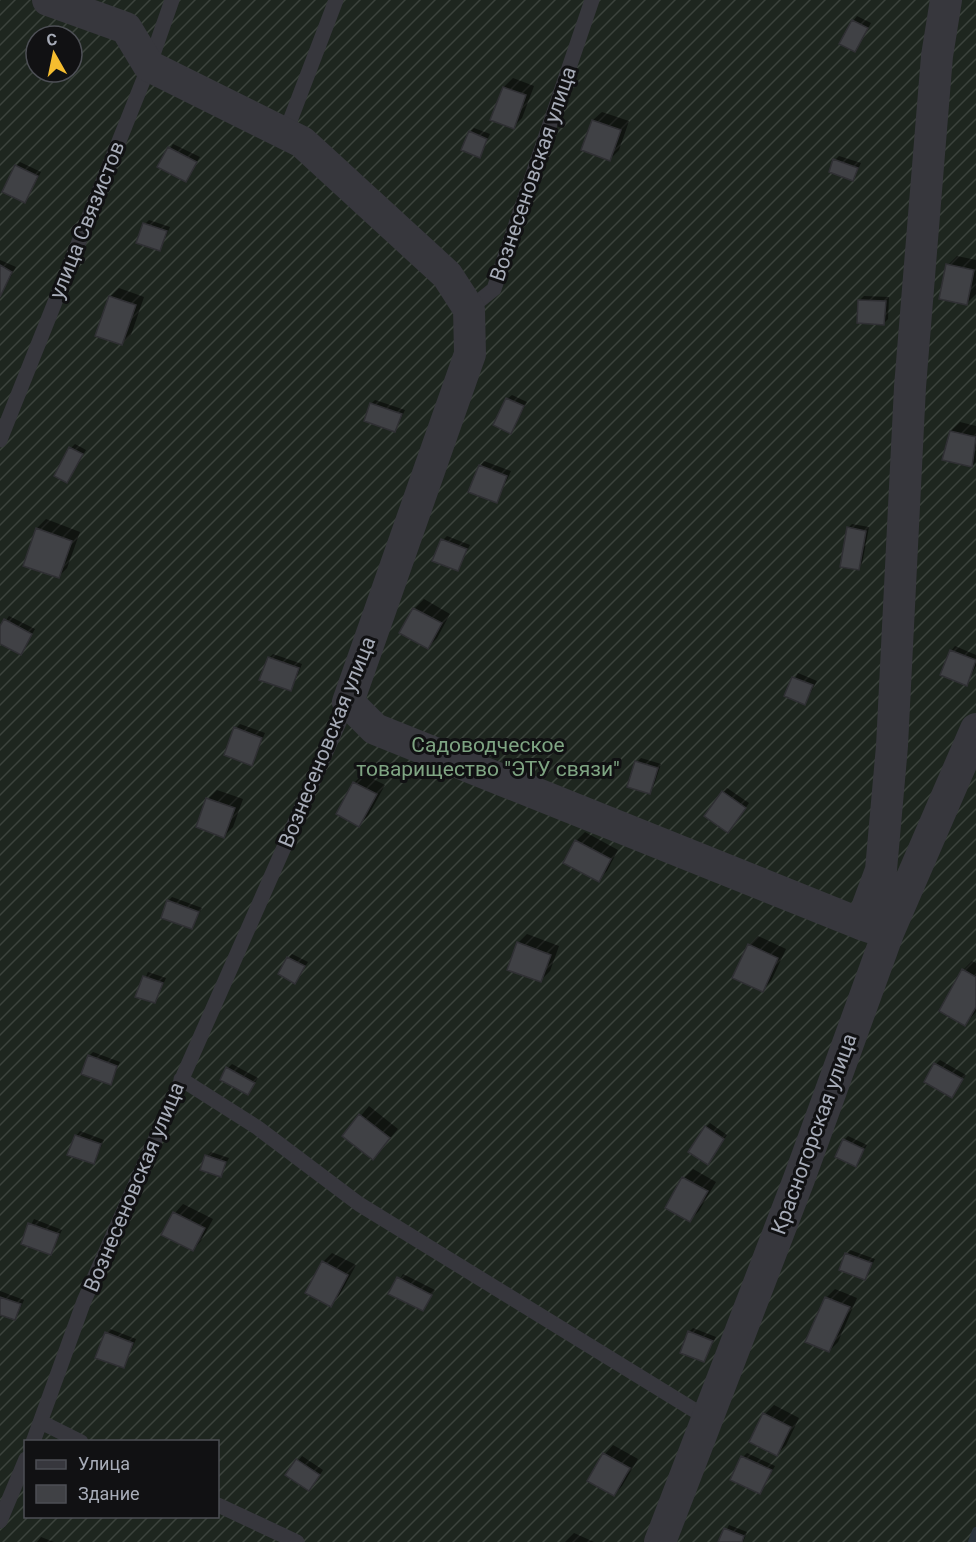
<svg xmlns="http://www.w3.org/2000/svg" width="976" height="1542" viewBox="0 0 976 1542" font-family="Roboto,sans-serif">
  <defs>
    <pattern id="garden-furrows" width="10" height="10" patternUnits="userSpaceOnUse" patternTransform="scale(1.5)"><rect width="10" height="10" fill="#1e261f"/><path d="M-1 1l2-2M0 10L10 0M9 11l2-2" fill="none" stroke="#3c433d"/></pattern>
  </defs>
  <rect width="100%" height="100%" fill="#161618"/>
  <path fill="url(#garden-furrows)" fill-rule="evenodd" d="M0 0H976V1542H0ZM36 36H72V72H36ZM26 1442H218V1516H26Z"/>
  <path fill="#0007" d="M857 16 871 23 855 51 853 21Z
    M513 78 534 86 522 118 513 127 492 119 504 87Z
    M602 112 629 121 619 150 610 159 593 120Z
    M474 128 490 134 479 156 470 132Z
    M173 144 200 157 185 180 159 167Z
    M839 156 861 163 853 179 835 160Z
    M20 162 41 172 25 201 16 166Z
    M149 220 170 227 160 249 145 224Z
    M957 256 976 260V294L967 303 948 265Z
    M0 260 16 267 0 296Z
    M119 288 144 297 131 335 122 344 110 297Z
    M864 296 889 297 888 319 884 323 860 300Z
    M512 395 527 402 511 432 507 399Z
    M375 400 405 410 395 430 371 404Z
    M960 422 976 426V462L972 466 951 431Z
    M75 444 86 450 67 481 71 448Z
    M484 461 511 471 497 501 480 466Z
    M46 519 80 532 67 568 58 577 25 565 37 528Z
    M852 524 869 527 862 564 858 569 848 528Z
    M447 536 470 545 457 569 443 540Z
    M424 599 450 614 437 638 428 647 401 633 415 608Z
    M9 616 35 629 21 653 0 643V629Z
    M955 646 976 655V666L966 684 951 651Z
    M273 654 302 664 291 690 269 658Z
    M798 673 817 681 805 703 786 695Z
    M240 724 265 733 251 764 236 728Z
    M641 758 661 764 653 788 649 792 637 762Z
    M363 774 385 785 368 816 359 825 354 783Z
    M727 788 749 803 732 827 723 792Z
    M217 790 243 799 233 827 224 836 208 799Z
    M585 832 618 850 607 871 598 880 576 841Z
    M172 897 202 908 192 927 168 901Z
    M527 934 559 946 550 971 541 980 518 943Z
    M758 936 786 949 771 981 762 990 749 945Z
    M292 954 308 962 295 982 288 958Z
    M972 961 976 963V1012L965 1024 963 970Z
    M148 972 166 978 155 1002 137 996Z
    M93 1052 120 1062 110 1083 89 1056Z
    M940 1060 966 1075 951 1097 936 1064Z
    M232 1064 258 1078 248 1093 228 1068Z
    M369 1106 398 1129 373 1158 344 1136Z
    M710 1123 727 1135 708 1163 706 1127Z
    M80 1131 104 1140 94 1162 76 1136Z
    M848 1136 867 1145 856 1165 844 1140Z
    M211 1152 229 1158 220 1175 207 1156Z
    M693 1169 716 1182 699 1211 690 1220 667 1208 684 1178Z
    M183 1204 213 1219 201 1241 192 1250 163 1234 175 1213Z
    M34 1219 62 1230 51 1253 22 1243Z
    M850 1250 875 1259 865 1278 846 1254Z
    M332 1253 356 1265 339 1296 330 1305 323 1262Z
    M403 1274 435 1290 422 1310 391 1293Z
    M835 1289 857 1298 838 1342 829 1351 826 1298Z
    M0 1291 24 1300 15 1319 0 1314Z
    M693 1328 716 1337 704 1360 689 1332Z
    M110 1329 136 1339 124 1367 106 1333Z
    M774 1405 799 1418 786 1445 777 1454 765 1414Z
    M613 1445 638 1459 622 1486 614 1495 605 1454Z
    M747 1453 775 1466 760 1492 743 1457Z
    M302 1456 323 1470 313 1485 287 1474Z
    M729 1525 747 1532 743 1542H720Z
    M574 1533 594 1542H565Z
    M41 1537 54 1542H37Z"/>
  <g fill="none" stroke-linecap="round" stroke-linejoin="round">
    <path stroke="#2b343c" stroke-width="8" d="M972 1542 976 1531"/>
  </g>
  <path fill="#404145" stroke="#303034" stroke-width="1.5" d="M852 20 868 28 855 52 839 44Z
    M503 87 526 95 514 129 490 120Z
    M592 120 621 130 610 161 581 150Z
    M469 131 487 139 480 158 461 150Z
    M168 147 197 162 186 182 157 167Z
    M833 159 858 168 853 181 829 172Z
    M15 165 38 176 25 203 2 192Z
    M143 223 167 231 160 251 136 243Z
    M946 264 974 270 967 305 939 299Z
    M0 265 12 272 0 297Z
    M109 296 136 305 122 345 95 336Z
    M858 300 886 301 884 325 857 323Z
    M506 398 524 406 511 434 493 425Z
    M370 403 402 414 395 432 364 421Z
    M950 431 976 437 972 467 942 460Z
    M69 447 83 454 67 483 54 476Z
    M479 465 507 476 497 503 468 492Z
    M847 527 866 531 859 570 840 567Z
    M36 528 72 541 59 578 23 566Z
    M441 539 467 549 458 571 432 561Z
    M413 608 442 623 428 649 399 633Z
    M4 619 32 634 21 655 0 644V626Z
    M950 650 976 660 967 686 940 675Z
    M268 657 299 668 291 691 259 680Z
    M792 677 813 685 805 705 784 696Z
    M234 727 262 738 252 766 224 755Z
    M635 761 658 768 650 794 627 787Z
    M353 782 377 794 359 827 336 814Z
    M722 791 746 808 728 833 704 816Z
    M206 798 235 808 224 838 196 827Z
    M575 840 611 859 599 882 563 863Z
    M167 900 199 912 192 929 161 918Z
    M517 942 551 955 541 982 507 970Z
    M748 944 778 958 763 992 732 978Z
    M287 957 305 966 295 984 278 974Z
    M962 969 976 977V1007L965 1026 939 1011Z
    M143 976 163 983 155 1003 135 997Z
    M88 1055 117 1066 111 1085 81 1074Z
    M934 1063 963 1079 952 1098 924 1082Z
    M226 1067 255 1083 248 1095 220 1080Z
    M359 1114 390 1138 373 1160 342 1136Z
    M705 1126 724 1139 708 1165 688 1152Z
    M75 1135 101 1144 94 1164 67 1155Z
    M843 1139 864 1149 856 1167 835 1157Z
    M205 1155 226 1162 221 1177 200 1170Z
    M682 1177 708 1191 690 1222 665 1208Z
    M173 1212 205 1228 193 1251 161 1235Z
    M28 1223 59 1234 51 1255 21 1244Z
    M845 1253 872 1263 865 1280 839 1270Z
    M322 1261 348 1275 331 1307 305 1293Z
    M397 1277 432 1295 423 1311 388 1294Z
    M0 1297 21 1304 15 1320 0 1315Z
    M825 1297 850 1307 829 1352 805 1342Z
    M688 1331 713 1341 704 1362 680 1353Z
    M105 1332 133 1343 124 1368 95 1358Z
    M763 1413 791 1427 777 1456 749 1442Z
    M603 1453 630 1468 614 1496 587 1481Z
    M741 1456 772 1470 760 1494 730 1480Z
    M296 1459 320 1475 309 1491 285 1475Z
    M724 1528 744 1536 742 1542H718Z"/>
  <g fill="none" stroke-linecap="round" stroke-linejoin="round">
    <path stroke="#37373d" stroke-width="15" d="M285 134 336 0
      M469 309 494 289 592 0
      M0 440 149 66 172 0
      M181 1079 258 1128 359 1204 707 1418
      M41 1422 81 1442
      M33 1442 84 1301 348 702
      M218 1505 297 1542
      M0 1521 26 1459"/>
    <path stroke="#37373d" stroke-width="32" d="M48 0 126 28 149 66 302 142 447 275 469 309 470 354 348 702 375 729 861 924 888 933
      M861 924 881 870 892 746 910 387 937 56 946 0
      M660 1542 799 1179 888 933 976 729"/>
  </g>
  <g text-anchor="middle" stroke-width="6" stroke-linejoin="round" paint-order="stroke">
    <g font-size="21" fill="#a7acb8" stroke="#111113">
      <text transform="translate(533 174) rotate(-71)" y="7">Вознесеновская улица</text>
      <text transform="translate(87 220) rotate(-68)" y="7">улица Связистов</text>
      <text transform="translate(327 742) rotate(-68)" y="7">Вознесеновская улица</text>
      <text transform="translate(814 1134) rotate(-70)" y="7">Красногорская улица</text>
      <text transform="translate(134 1187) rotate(-67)" y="7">Вознесеновская улица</text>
    </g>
    <g font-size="21" fill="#7ea482" stroke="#111113">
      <text x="488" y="752">Садоводческое<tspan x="488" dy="24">товарищество "ЭТУ связи"</tspan></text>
    </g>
  </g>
  <rect x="24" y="1440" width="195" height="78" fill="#111113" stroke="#4d4f55" stroke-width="1.5"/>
  <rect x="36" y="1460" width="30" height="9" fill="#37373d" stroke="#4d4f55" stroke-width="1.5"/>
  <text x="78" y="1470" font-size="18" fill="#a7acb8">Улица</text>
  <rect x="36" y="1485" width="30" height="18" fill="#404145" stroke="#4d4f55" stroke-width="1.5"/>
  <text x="78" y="1500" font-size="18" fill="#a7acb8">Здание</text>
  <g transform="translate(54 54) rotate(351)"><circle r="28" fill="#111113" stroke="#4d4f55" stroke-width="1.5"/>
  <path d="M0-4.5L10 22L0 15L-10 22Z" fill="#f6bd2f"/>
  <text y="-9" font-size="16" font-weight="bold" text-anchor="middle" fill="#a7acb8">С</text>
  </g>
</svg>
